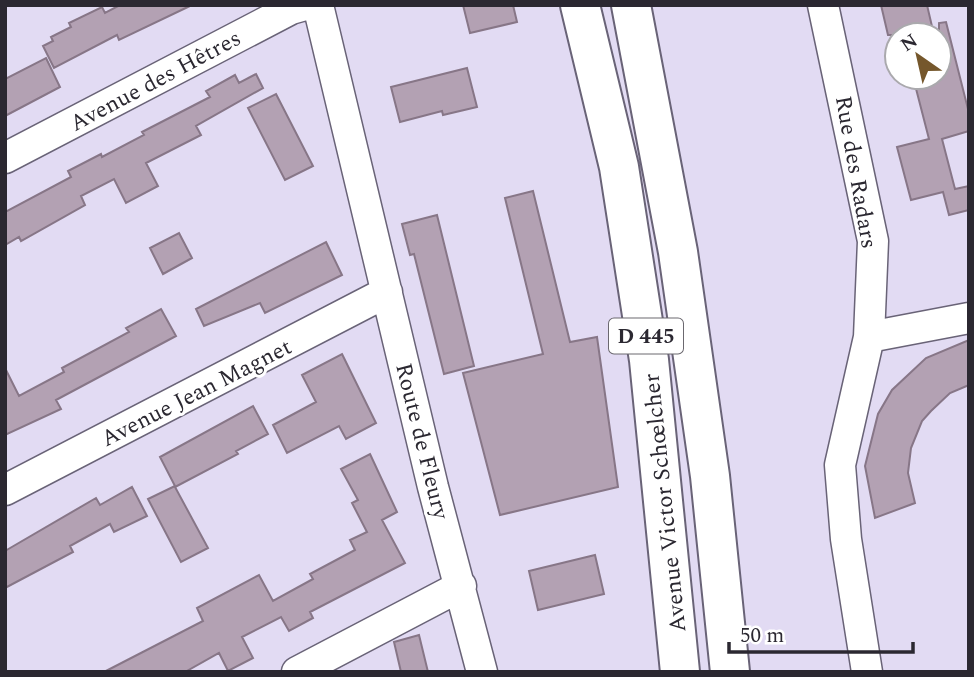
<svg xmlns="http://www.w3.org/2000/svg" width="974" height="677" viewBox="0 0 974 677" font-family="Spectral,serif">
  <rect width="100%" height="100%" fill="#e2dbf3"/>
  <path fill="#b3a1b3" stroke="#877687" stroke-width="2" d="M120 5H192L119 40 117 35 54 68 43 46 53 41 51 37 71 27 69 23 102 7 105 13Z
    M463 5H513L517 22 470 33Z
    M881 5H927L934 35H888Z
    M946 22 969 113V131L942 139 955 189 969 186V210L949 215 943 192 911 200 897 147 929 139 913 77H939V23Z
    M46 58 60 87 5 116V79Z
    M467 68 477 107 443 115 442 111 400 122 391 87Z
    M256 74 263 88 196 126 201 135 146 163 158 186 126 203 114 179 81 196 85 205 21 241 19 237 5 245V212L71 177 68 171 101 154 102 157 144 135 142 132 210 97 206 91 235 75 239 83Z
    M276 94 313 166 285 180 248 108Z
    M533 191 570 342 597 337 618 487 500 515 463 373 543 354 505 198Z
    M437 215 474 366 444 374 414 254 410 255 402 224Z
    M179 233 192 258 163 274 150 248Z
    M326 242 342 275 265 313 260 303 204 326 196 309Z
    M161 309 176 336 56 400 61 409 5 435V368L19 396 64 372 62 368 129 332 126 328Z
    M969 340V385L950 393 931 411 922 421 911 448 908 473 915 503 875 518 865 466 878 414 892 390 926 358Z
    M342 354 376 423 346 439 339 426 287 453 273 425 316 402 302 375Z
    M253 406 268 434 236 451 238 454 175 487 208 548 181 562 148 499 175 486 160 457Z
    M370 454 397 512 382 520 405 563 310 612 313 618 289 631 281 617 242 637 253 658 228 671 219 653 185 672H104L203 621 197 608 259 575 273 601 313 579 310 574 355 550 350 540 367 532 352 503 358 500 341 469Z
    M132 487 147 516 114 532 110 524 70 546 73 552 5 588V551L96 498 100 505Z
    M595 555 604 594 538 610 529 571Z
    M419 635 428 672H401L394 642Z"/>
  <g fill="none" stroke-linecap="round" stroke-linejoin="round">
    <defs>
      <path id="minor" d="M318 5 433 487 482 672
        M823 5 873 241 869 337 840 465 846 539 867 672
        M5 158 291 9 305 5
        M869 337 969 318
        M5 490 387 292
        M297 672 461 586"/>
      <path id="major" d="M580 5 619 167 649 360 680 672
        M631 5 678 252 710 476 730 672"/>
    </defs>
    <use href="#minor" stroke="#696377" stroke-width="33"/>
    <use href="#major" stroke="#696377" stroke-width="42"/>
    <use href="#minor" stroke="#fff" stroke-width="30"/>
    <use href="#major" stroke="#fff" stroke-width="38"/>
  </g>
  <g text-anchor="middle" stroke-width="6" stroke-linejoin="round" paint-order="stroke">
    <rect fill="#fff" stroke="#6b686f" stroke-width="2" x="609" y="318.5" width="74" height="35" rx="5"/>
    <g font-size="21" font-weight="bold" fill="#2b2831">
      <text x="646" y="343">D 445</text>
    </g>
    <g font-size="23" fill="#2b2831" stroke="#fff">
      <text transform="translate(155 80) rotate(-28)" y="8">Avenue des Hêtres</text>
      <text transform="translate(857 172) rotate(80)" y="8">Rue des Radars</text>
      <text transform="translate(196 392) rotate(-27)" y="8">Avenue Jean Magnet</text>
      <text transform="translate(423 441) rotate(76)" y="8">Route de Fleury</text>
      <text transform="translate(664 503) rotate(-96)" y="8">Avenue Victor Schœlcher</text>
    </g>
  </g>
  <rect width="974" height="677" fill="none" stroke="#2b2831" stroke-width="14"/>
  <g transform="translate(918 56) rotate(326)"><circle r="33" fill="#ffffff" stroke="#aaa9ad" stroke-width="2"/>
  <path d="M0-5L12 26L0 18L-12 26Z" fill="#75572c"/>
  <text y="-10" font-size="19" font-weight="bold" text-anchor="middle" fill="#2b2831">N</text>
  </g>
  <path d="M729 642v10h184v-10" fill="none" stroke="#2b2831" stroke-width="3.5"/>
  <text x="740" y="642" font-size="21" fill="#2b2831" stroke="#ffffff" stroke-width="5" paint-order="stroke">50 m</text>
</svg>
